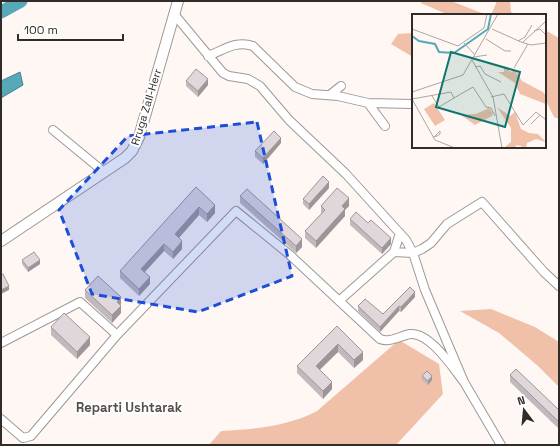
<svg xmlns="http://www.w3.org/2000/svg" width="560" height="446" viewBox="0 0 560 446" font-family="'Space Grotesk',sans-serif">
  <rect width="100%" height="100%" fill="#fff7f4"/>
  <path fill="#f0c0a8" d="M422 1H451L487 15H443L444 13 421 3Z
    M497 1H510L511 12 516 15H491Z
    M545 30 559 38V119L554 117 545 99Z
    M413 33V57L391 44 398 34Z
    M491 309 535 327 559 342V387L538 366 499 333 460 311Z
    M399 340 439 364 443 394 396 445H209L221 431C255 429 286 427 317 411Z"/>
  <path fill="#57a8b9" stroke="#4b838e" d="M20 72 23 85 1 98V81Z"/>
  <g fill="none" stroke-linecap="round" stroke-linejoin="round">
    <path stroke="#57a8b9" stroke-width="13" d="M1 12 21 1"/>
    <defs>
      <path id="minor" d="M174 14 223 73 229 76 248 79 260 86 289 120 346 174 406 240 413 253 425 290 464 382 501 445
        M208 56C224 50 236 40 253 46L295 87 312 94 338 96 368 103 413 104
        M331 94 341 86
        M368 103 385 126
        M53 130 104 172
        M394 252 413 253 422 249 431 243 447 224 482 202 544 272 559 286
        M339 301 394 252 400 233
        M1 343 80 302 117 335 236 211 290 255 380 339C390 343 400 336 410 334 430 332 453 368 464 382
        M1 419 23 438 31 436 117 335"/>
      <path id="major" d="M1 241 125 158 132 151 139 137 178 1"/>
    </defs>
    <use href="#minor" stroke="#a09894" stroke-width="10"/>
    <use href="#major" stroke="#a09894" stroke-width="12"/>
    <use href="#minor" stroke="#fff" stroke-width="8"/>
    <use href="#major" stroke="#fff" stroke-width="10"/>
  </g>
  <path fill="#c1b9bc" d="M186 81 208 85 198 97 186 86Z
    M281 143 263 164 255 157V151Z
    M196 187 215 213 207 222 199 215 179 238 182 249 173 259 164 251 145 272 150 284 139 296 120 278V271Z
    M329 188 309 210 303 204V199Z
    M240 196 302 247 296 253 240 203Z
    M321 206H349L345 210V216L316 248 305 238V231L321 214Z
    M350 219 391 244 382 254 350 225Z
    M22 260 40 264 28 272 22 264Z
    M85 290 121 304 120 305 121 313 112 323 85 298Z
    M415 297 401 312 399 311 380 332 358 311V306L383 314Z
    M337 326 363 360 354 368 338 352 320 370 332 389 323 399 297 373V366Z
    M51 327 90 345 77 359 51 335Z
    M510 375 559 410V429L510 382Z
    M422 376 432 380 428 385 422 380Z"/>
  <path fill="#9d9699" d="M208 79V85L198 97V91Z
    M281 138V143L263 164V158Z
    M329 182V188L309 210V204Z
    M349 198V206L345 210V216L316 248V241L342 206Z
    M215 205V213L207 222V214Z
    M199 207V215L175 242V234Z
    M391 238V244L382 254V248Z
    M302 239V247L296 253V246Z
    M182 241V249L173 259V252Z
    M164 244V251L141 276V269Z
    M40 260V264L28 272V268Z
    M150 277V284L139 296V289Z
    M9 286V290L1 294V290Z
    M415 292V297L401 312V307Z
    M121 297V304L117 309V302Z
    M121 306V313L112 323V315Z
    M399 306V311L380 332V327Z
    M90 337V345L77 359V352Z
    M338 344V352L316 373V366Z
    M363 352V360L354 368V360Z
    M432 376V380L428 385V381Z
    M332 382V389L323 399V391Z"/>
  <path fill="#e0d7db" stroke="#9d9699" d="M196 69 208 79 198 91 186 81Z
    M274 131 281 138 263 158 255 151Z
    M323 176 329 182 309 204 303 199Z
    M196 187 215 205 207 214 199 207 175 234 182 241 173 252 164 244 141 269 150 277 139 289 120 271Z
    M337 188 349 198 342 206 345 209 316 241 305 231 325 210 321 206Z
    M247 189 302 239 296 246 240 196Z
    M356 212 368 223 371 220 391 238 382 248 350 219Z
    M34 252 40 260 28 268 22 260Z
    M3 274 9 286 1 290V275Z
    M98 276 121 297 117 302 121 306 112 315 85 290Z
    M410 287 415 292 401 307 399 306 380 327 358 306 365 299 383 314Z
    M64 313 90 337 77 352 51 327Z
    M337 326 363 352 354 360 338 344 316 366 332 382 323 391 297 366Z
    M516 369 559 410V422L510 375Z
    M427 371 432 376 428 381 422 376Z"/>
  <path fill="#1d4ed8" fill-opacity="0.2" stroke="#1d4ed8" stroke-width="3" stroke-dasharray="8 5" stroke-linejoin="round" d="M257 122 292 276 198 312 92 294 59 210 128 136Z"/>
  <g text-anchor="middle" stroke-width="4" stroke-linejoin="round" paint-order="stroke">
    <g font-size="11" fill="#2f2c2a" stroke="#fff">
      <text transform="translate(146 107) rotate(-73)" y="4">Rruga Zall-Herr</text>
    </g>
    <g font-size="13" font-weight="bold" fill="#554e4a" stroke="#fff">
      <text x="129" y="412">Reparti Ushtarak</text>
    </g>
  </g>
  <g transform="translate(412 14)">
    <rect width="134" height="134" fill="#fff7f4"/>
    <path d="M92 52 99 58 102 55 110 67 131 78 134 82V90L108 80 103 69 86 58H92ZM22 89 33 106 23 112 12 95ZM85 93 98 102 103 98 109 115 117 119 126 120 134 128 124 125 115 129 114 134 105 131 102 134H92L99 128V114ZM77 94 81 99 80 102 63 111 49 101 64 100Z" fill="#f0c0a8"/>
    <path fill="none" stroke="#57a8b9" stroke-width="2" d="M0 22 7 27 23 30 27 38 42 39 76 15 79 0"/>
    <path fill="none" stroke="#aca6a3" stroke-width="1" d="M0 15 46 32 72 14 75 0M80 15 109 28 119 31 134 29M122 17 128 15 134 21M74 25 93 37H99M106 27 113 23 120 11M111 28 134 7M52 29 63 41M62 43 75 41M60 46 81 83 90 134M63 53 68 52 73 60 89 68M102 54 116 30M0 78 51 61 86 0M20 82 27 93 42 84M79 83 92 80 111 111 124 98 134 106M0 85 39 78 42 84 61 73 74 93 79 94 83 102M0 85 23 126 43 134M119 110 128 101M21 123 25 122 28 120V117L23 122"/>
    <path fill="#0f766e" fill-opacity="0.15" stroke="#0f766e" stroke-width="2" d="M39 38 108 58 93 113 24 93Z"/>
    <rect width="134" height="134" fill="none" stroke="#2f2c2a" stroke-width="2"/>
  </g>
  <rect width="560" height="446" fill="none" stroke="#2f2c2a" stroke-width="4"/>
  <g transform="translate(524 410) rotate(344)" stroke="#ffffff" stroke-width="3" paint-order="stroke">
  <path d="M0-3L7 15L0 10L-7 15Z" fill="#2f2c2a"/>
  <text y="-6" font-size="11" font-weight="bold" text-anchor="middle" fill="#2f2c2a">N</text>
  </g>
  <path d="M18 34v6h105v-6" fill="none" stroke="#2f2c2a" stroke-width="2"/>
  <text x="24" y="34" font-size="12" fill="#2f2c2a" stroke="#ffffff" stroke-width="3" paint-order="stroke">100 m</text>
</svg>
